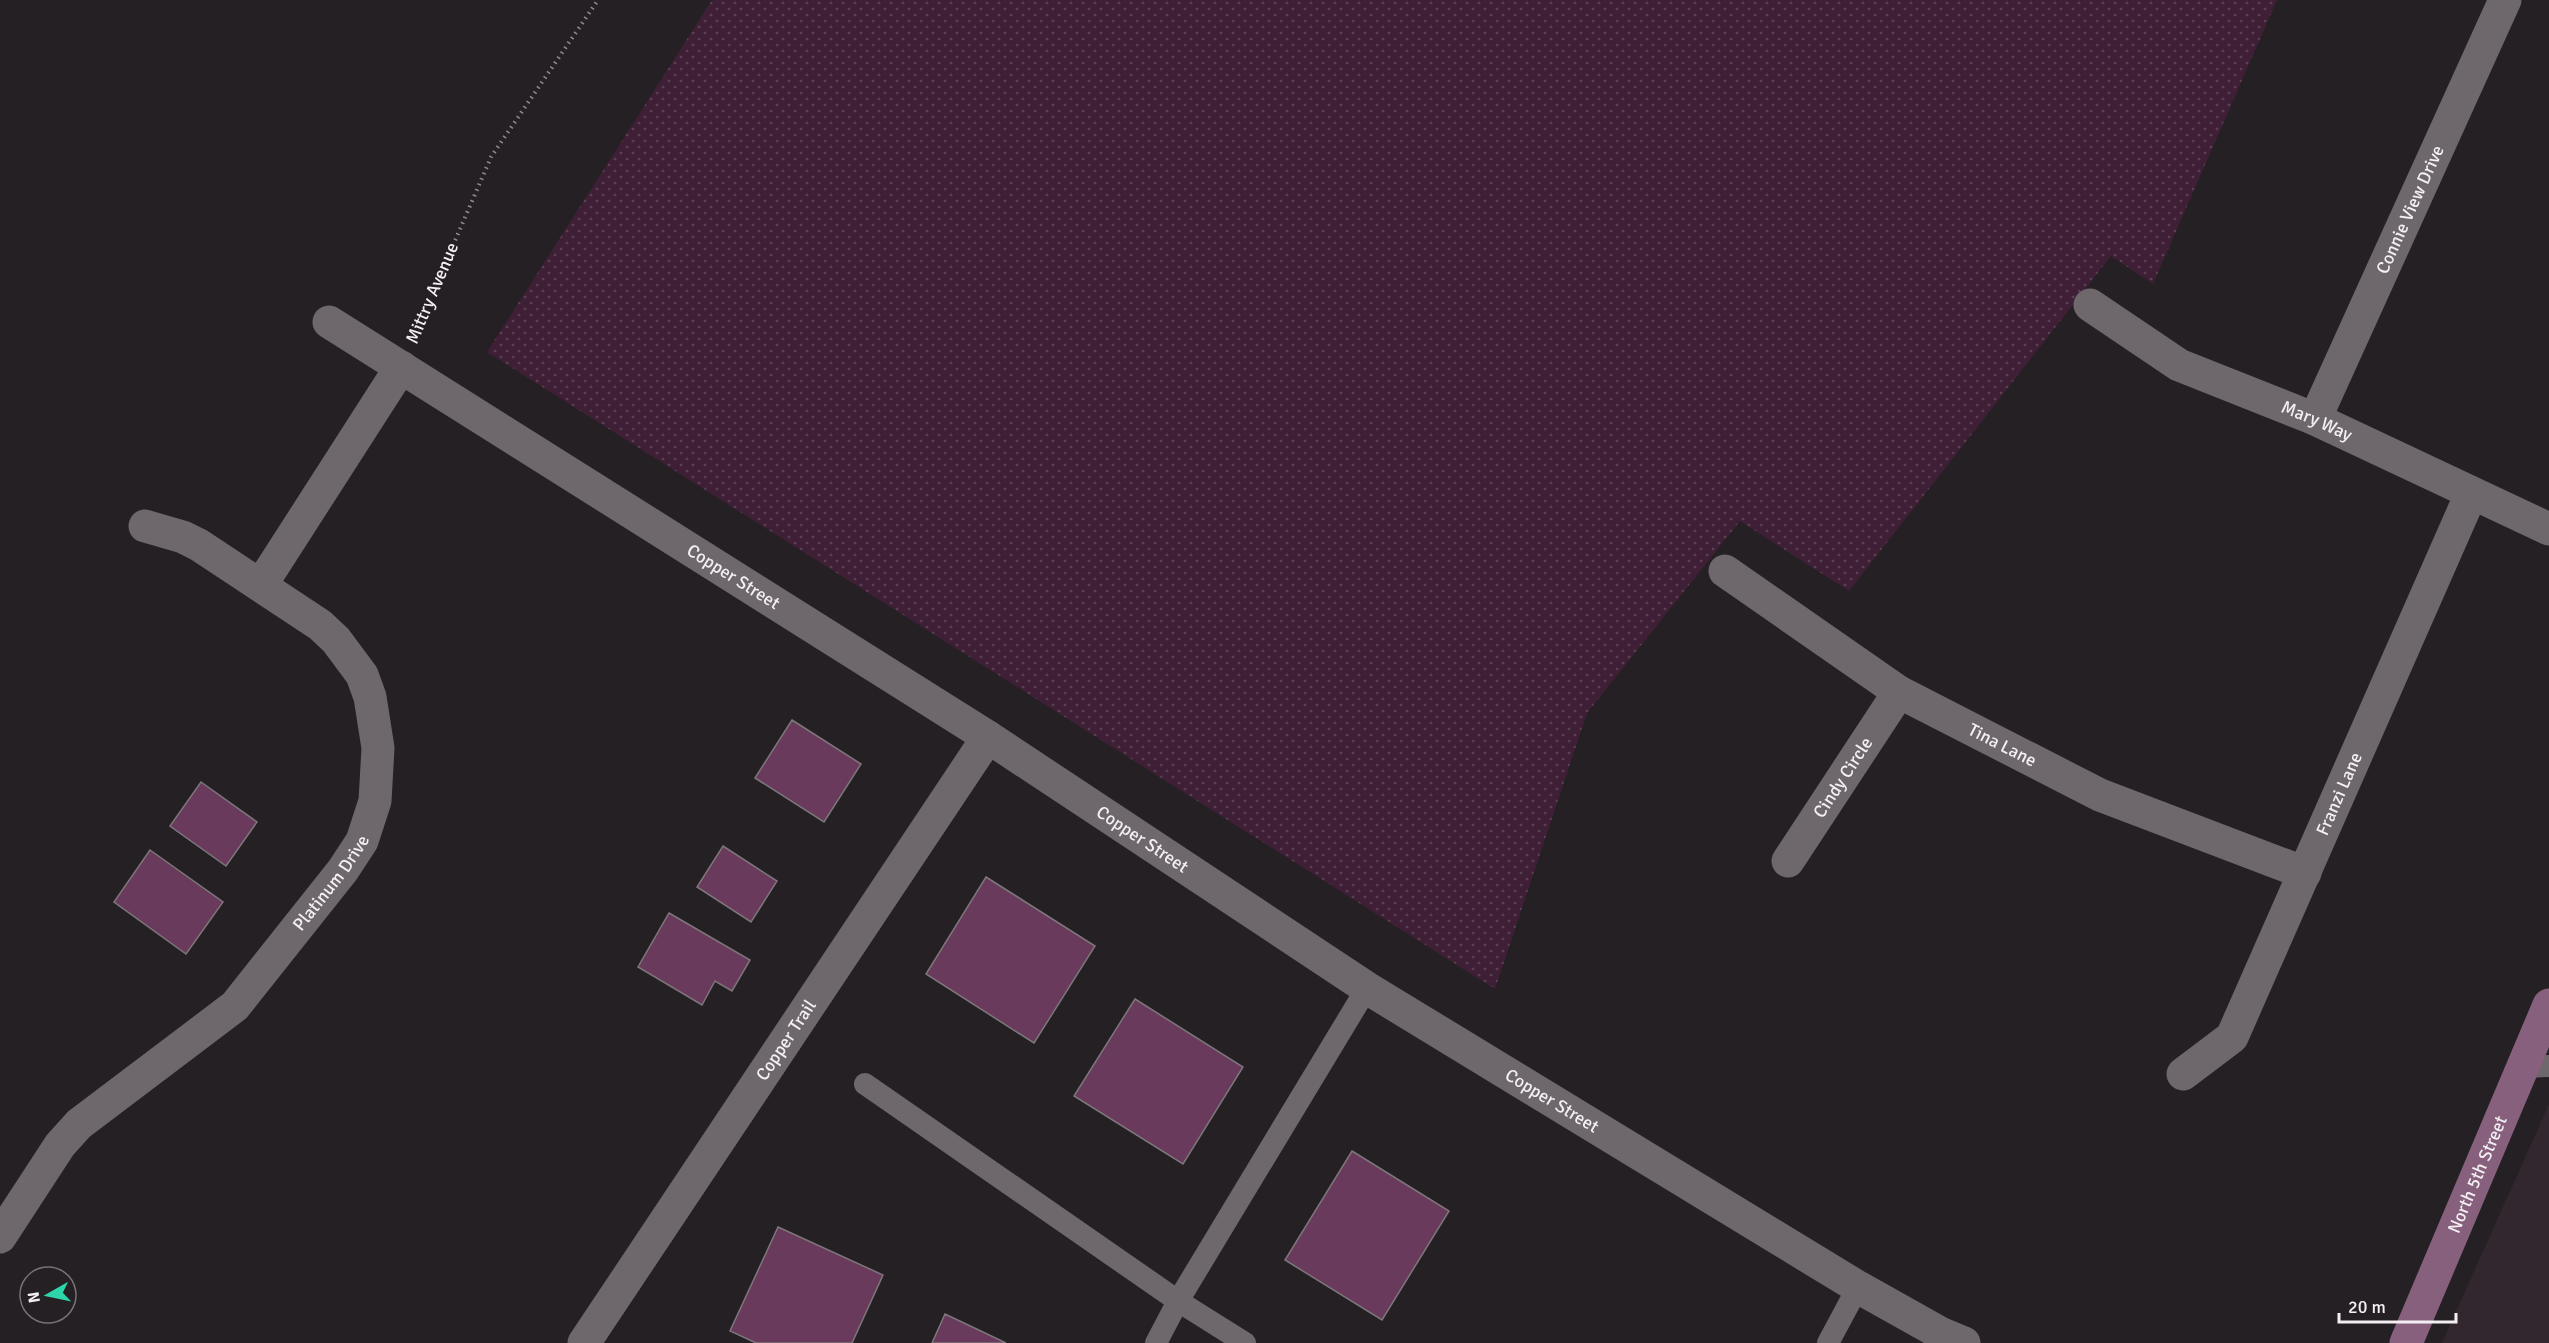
<svg xmlns="http://www.w3.org/2000/svg" width="2549" height="1343" viewBox="0 0 2549 1343" font-family="Signika,sans-serif">
  <defs>
    <pattern id="grass-dots" width="8" height="8" patternUnits="userSpaceOnUse" patternTransform="scale(1.5)"><rect width="8" height="8" fill="#3f1f36"/><path d="M2 2h.1M6 6h.1" fill="none" stroke="#5b4054" stroke-width="1.8" stroke-linecap="round"/></pattern>
  </defs>
  <rect width="100%" height="100%" fill="#252023"/>
  <path fill="#32272e" d="M2549 1104V1343H2442Z"/>
  <path fill="url(#grass-dots)" d="M712 0H2277L2153 284 2111 256 1849 591 1740 521 1587 713 1495 989 487 352Z"/>
  <path fill="#693a5b" stroke="#7d777b" stroke-width="1.5" d="M792 720 861 764 824 822 755 778Z
    M201 782 257 822 226 866 170 826Z
    M723 846 777 881 751 922 697 887Z
    M150 850 223 902 186 954 114 902Z
    M986 877 1095 946 1034 1043 926 974Z
    M669 913 750 960 732 991 715 981 702 1005 638 967Z
    M1135 999 1243 1067 1183 1164 1074 1096Z
    M1352 1151 1449 1211 1382 1320 1285 1260Z
    M778 1227 883 1275 852 1343H756L730 1331Z
    M945 1314 1006 1343H932Z"/>
  <g fill="none" stroke-linecap="round" stroke-linejoin="round">
    <path stroke="#8f8b8e" stroke-width="4" stroke-dasharray="1.5 4.5" stroke-linecap="butt" d="M415 334 491 157 598 0"/>
    <path stroke="#6e676b" stroke-width="22" d="M2523 1067 2549 1066
      M865 1084 1178 1301 1245 1343
      M1156 1343 1178 1301 1367 988
      M1828 1343 1858 1287"/>
    <g stroke="#6e676b" stroke-width="33">
      <path id="s1" d="M2090 305 2179 365 2315 419 2549 529"/>
      <path id="s2" d="M329 322 988 737 1367 988 1858 1287 1940 1333 1964 1343"/>
      <path id="s3" d="M2315 419 2505 0"/>
      <path id="s4" d="M1725 571 1899 692 2100 795 2305 873"/>
      <path d="M261 585 401 367"/>
      <path id="s5" d="M1788 861 1899 692"/>
      <path id="s6" d="M2183 1074 2232 1037 2471 494"/>
      <path id="s7" d="M0 1237 60 1145 79 1124 235 1006 343 870 362 841 375 801 378 748 370 697 362 675 336 640 320 625 199 545 183 537 145 526"/>
      <path id="s8" d="M584 1343 988 737"/>
    </g>
    <path stroke="#86607c" stroke-width="33" id="s9" d="M2406 1343 2549 1005"/>
  </g>
  <g text-anchor="middle" stroke-width="4.5" stroke-linejoin="round" paint-order="stroke">
    <g font-size="18" fill="#f3eff2" stroke="#252023">
      <text dy="6" stroke="none"><textPath href="#s3" startOffset="230">Connie View Drive</textPath></text>
      <text transform="translate(432 293) rotate(-67)" y="6">Mittry Avenue</text>
      <text dy="6" stroke="none"><textPath href="#s1" startOffset="256">Mary Way</textPath></text>
      <text dy="6" stroke="none"><textPath href="#s2" startOffset="478">Copper Street</textPath></text>
      <text dy="6" stroke="none"><textPath href="#s4" startOffset="328">Tina Lane</textPath></text>
      <text dy="6" stroke="none"><textPath href="#s5" startOffset="100">Cindy Circle</textPath></text>
      <text dy="6" stroke="none"><textPath href="#s6" startOffset="327">Franzi Lane</textPath></text>
      <text dy="6" stroke="none"><textPath href="#s2" startOffset="964">Copper Street</textPath></text>
      <text dy="6" stroke="none"><textPath href="#s7" startOffset="490">Platinum Drive</textPath></text>
      <text dy="6" stroke="none"><textPath href="#s8" startOffset="364">Copper Trail</textPath></text>
      <text dy="6" stroke="none"><textPath href="#s2" startOffset="1450">Copper Street</textPath></text>
      <text dy="6" stroke="none"><textPath href="#s9" startOffset="183">North 5th Street</textPath></text>
    </g>
  </g>
  <g transform="translate(48 1295) rotate(261)"><circle r="28" fill="#252023" stroke="#777376" stroke-width="1.5"/>
  <path d="M0-4.5L10 22L0 15L-10 22Z" fill="#2ed4aa"/>
  <text y="-9" font-size="16" font-weight="bold" text-anchor="middle" fill="#f3eff2">N</text>
  </g>
  <path d="M2339 1313v9h117v-9" fill="none" stroke="#f3eff2" stroke-width="3"/>
  <text x="2348" y="1313" font-size="18" fill="#f3eff2" stroke="#252023" stroke-width="4.5" paint-order="stroke">20 m</text>
</svg>
